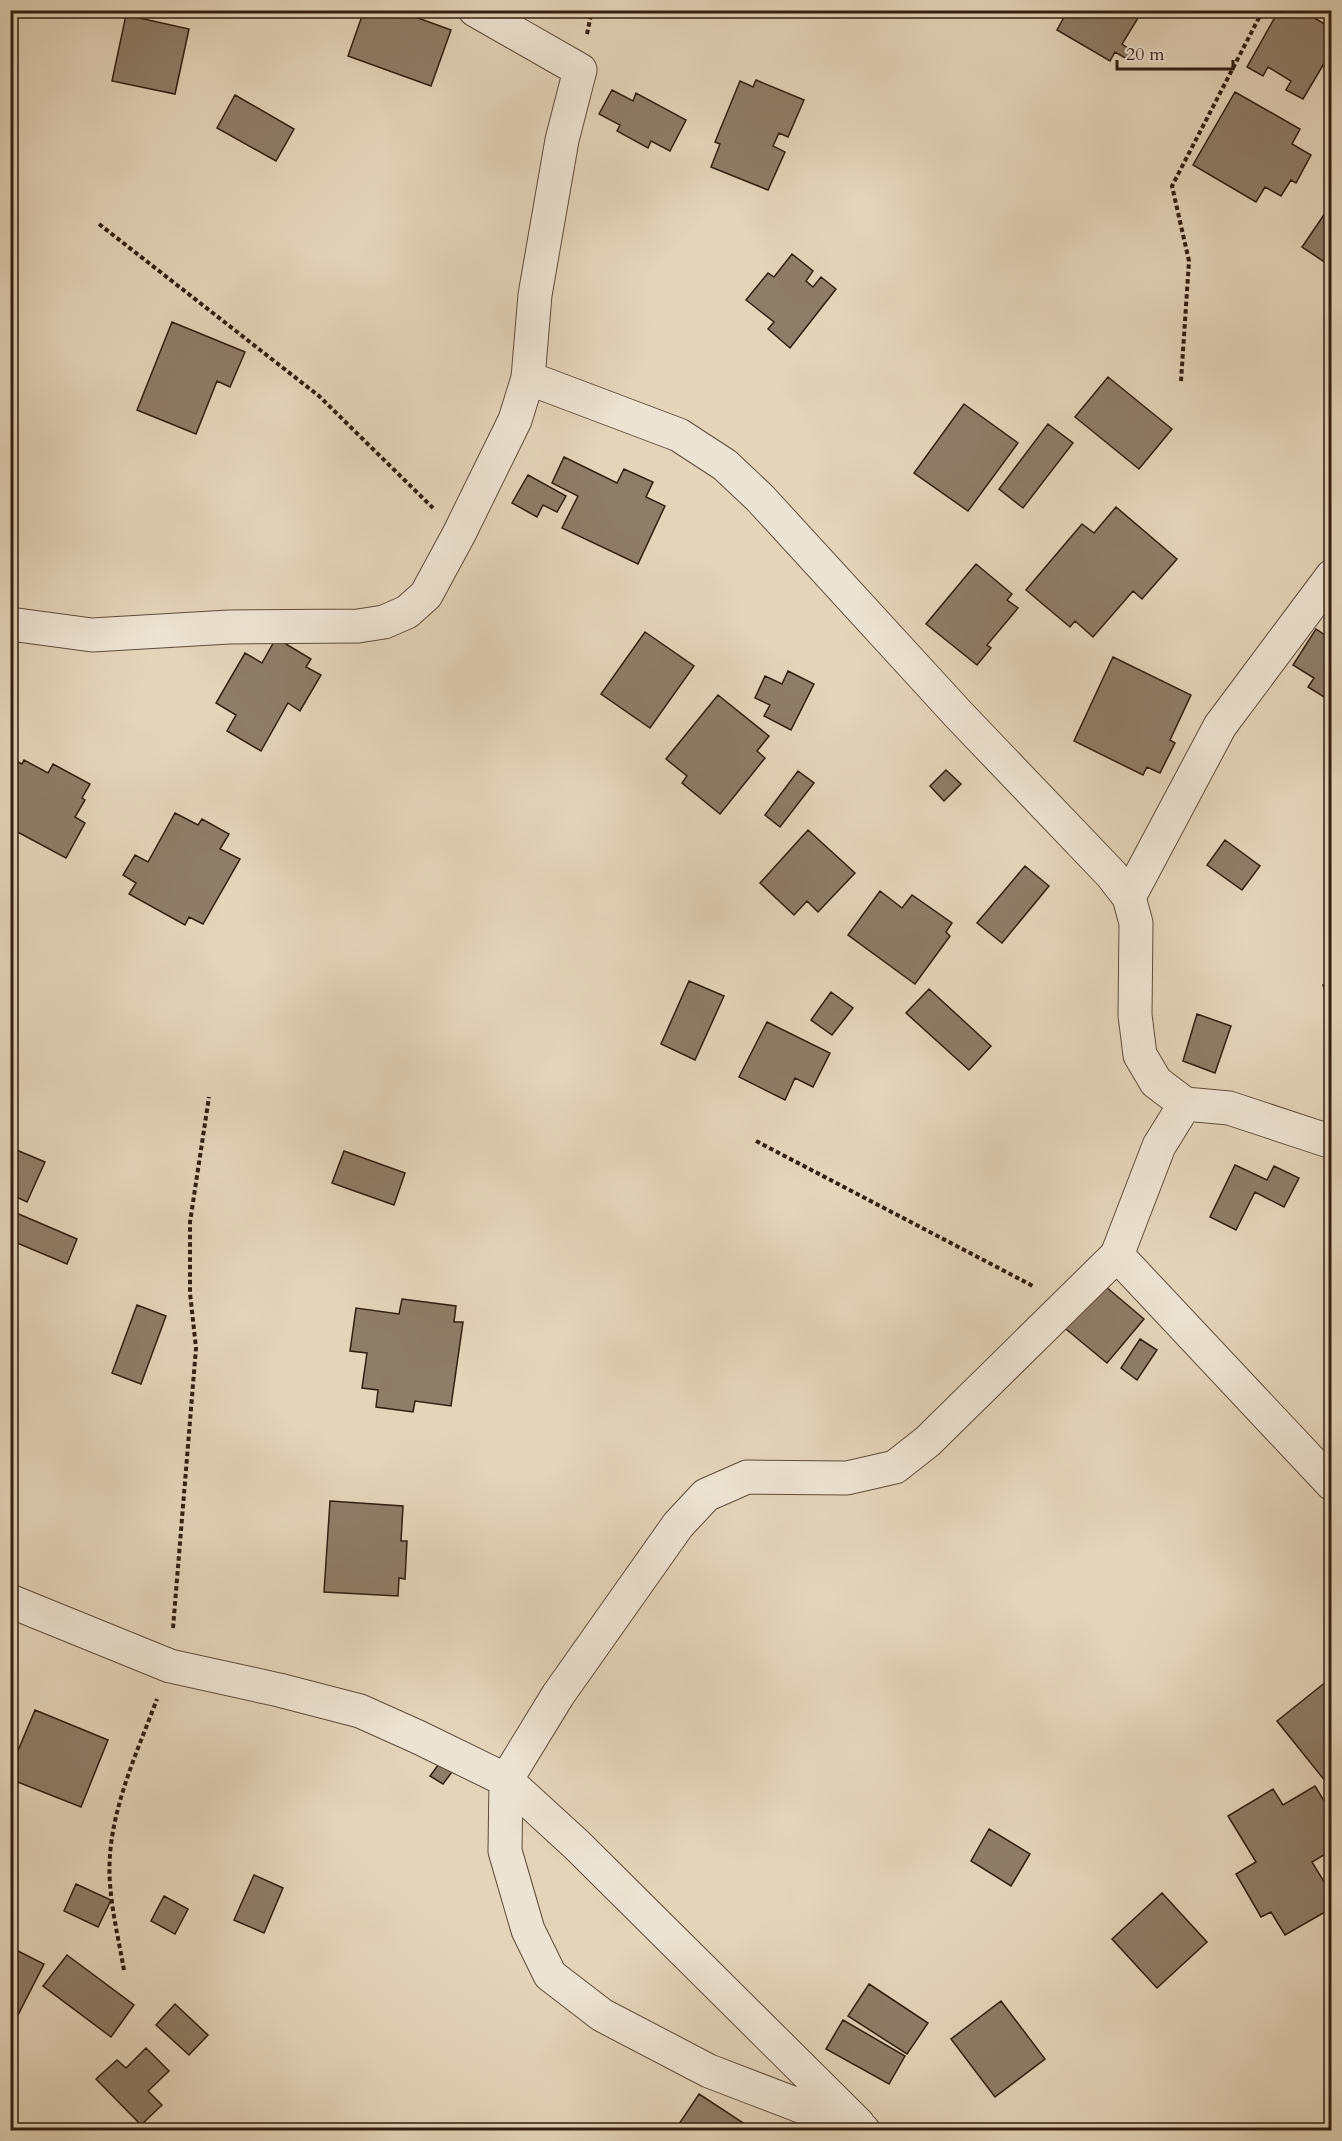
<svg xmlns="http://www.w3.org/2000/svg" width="1342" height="2141" viewBox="0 0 1342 2141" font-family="Cardo,serif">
  <rect width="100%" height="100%" fill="#e3d4ba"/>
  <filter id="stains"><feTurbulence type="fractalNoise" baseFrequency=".00333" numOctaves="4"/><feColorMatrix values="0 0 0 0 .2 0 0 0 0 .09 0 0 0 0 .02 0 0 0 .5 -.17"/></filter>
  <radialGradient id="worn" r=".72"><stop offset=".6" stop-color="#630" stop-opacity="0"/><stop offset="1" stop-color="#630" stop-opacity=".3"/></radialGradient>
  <path fill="#8e7d68" stroke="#321e10" stroke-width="1.5" d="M364 10H396L451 30 431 86 348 56Z
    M1068 10H1143L1122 44 1132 51 1127 59 1115 52 1110 61 1057 30Z
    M1279 10H1300L1332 28V50L1303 99 1286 90 1291 81 1268 67 1263 76 1247 67Z
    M126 15 189 29 175 94 112 81Z
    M756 80 804 100 788 137 779 133 773 146 785 152 768 190 711 167 720 144 715 142 740 81 753 87Z
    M612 90 633 101 636 93 686 120 670 151 651 141 648 148 617 131 620 125 599 114Z
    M1235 92 1300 129 1292 144 1311 155 1296 183 1291 180 1281 196 1265 187 1256 202 1193 165Z
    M235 95 294 129 276 161 217 128Z
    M1332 203V267L1302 247Z
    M792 254 813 271 806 281 813 287 821 277 836 289 790 348 768 329 774 322 746 300 768 273 774 277Z
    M172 322 245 352 230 387 217 381 196 434 137 410Z
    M1108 377 1172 429 1139 469 1075 417Z
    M964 404 1018 443 968 511 914 473Z
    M1048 424 1073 443 1023 508 999 489Z
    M564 457 617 483 624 469 653 482 646 497 665 506 638 564 562 528 578 496 552 483Z
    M528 475 566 496 557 512 543 505 537 517 512 503Z
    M1116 507 1177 559 1142 599 1133 591 1093 637 1075 621 1070 627 1026 590 1082 524 1094 533Z
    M976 564 1012 594 1007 600 1018 608 987 645 991 648 977 665 926 624Z
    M1330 628 1332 629V702L1308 687 1314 678 1293 665 1316 629 1325 635Z
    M645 632 694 666 650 728 601 694Z
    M276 638 311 659 306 667 321 675 300 711 288 703 261 751 227 731 236 715 216 703 245 653 262 663Z
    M1113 657 1191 695 1170 740 1175 743 1160 773 1147 767 1143 775 1074 741Z
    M788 671 814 684 791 730 764 716 770 705 755 698 765 676 782 684Z
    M718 695 769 736 757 751 765 758 720 814 682 783 687 776 666 759Z
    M10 758 22 764 24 760 48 773 53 764 90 784 82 798 85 800 75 817 85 823 66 858 10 828Z
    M946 770 961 784 944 801 930 786Z
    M798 771 814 783 780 827 765 815Z
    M175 813 198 825 202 819 229 834 220 849 240 859 203 924 189 917 185 925 129 894 136 883 123 875 135 855 148 862Z
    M808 830 855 873 818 912 807 901 794 915 760 883Z
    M1225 840 1260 866 1242 890 1207 865Z
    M1025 866 1049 886 1002 943 977 923Z
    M880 891 902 908 912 895 952 923 946 932 950 936 915 984 848 935Z
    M689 981 724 996 695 1060 661 1044Z
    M1332 982V1010L1323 985Z
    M929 989 991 1046 969 1070 906 1013Z
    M831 992 853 1008 832 1035 811 1020Z
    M1197 1014 1231 1026 1215 1073 1183 1061Z
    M767 1022 830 1053 813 1087 795 1078 785 1100 739 1077Z
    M14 1149 45 1162 27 1202 10 1194V1176L15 1167 10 1165V1157Z
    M344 1151 405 1173 394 1205 332 1183Z
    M1235 1165 1267 1180 1274 1166 1299 1178 1284 1207 1255 1192 1236 1230 1210 1217Z
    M14 1212 77 1239 67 1264 10 1240V1221Z
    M1099 1281 1144 1319 1107 1363 1061 1325Z
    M402 1299 456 1306 454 1322H463L451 1406 415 1401 413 1412 376 1407 378 1390 362 1388 367 1353 350 1351 356 1308 399 1314Z
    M137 1305 166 1316 141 1384 112 1373Z
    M1140 1339 1157 1350 1137 1380 1121 1368Z
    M330 1501 403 1506 401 1541H407L405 1579 399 1578 398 1596 324 1592Z
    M1332 1677V1787H1330L1277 1721Z
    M35 1710 108 1740 81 1807 10 1779V1770Z
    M439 1764 452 1772 443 1784 430 1776Z
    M1315 1786 1332 1814V1850L1312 1862 1332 1895V1908L1285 1935 1271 1912 1261 1917 1236 1874 1256 1862 1228 1816 1273 1789 1283 1805Z
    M989 1829 1030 1854 1011 1886 971 1861Z
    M254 1875 283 1888 264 1933 234 1920Z
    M76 1884 111 1900 98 1927 64 1911Z
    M1162 1893 1207 1942 1157 1988 1112 1939Z
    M164 1896 188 1909 175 1934 151 1921Z
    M10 1947 44 1964 17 2017 10 2013Z
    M67 1955 134 2005 111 2037 43 1986Z
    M869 1984 928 2023 907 2054 848 2016Z
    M1001 2001 1045 2059 995 2097 951 2039Z
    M175 2004 208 2035 189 2055 156 2025Z
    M843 2020 905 2056 889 2084 826 2049Z
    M146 2048 169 2071 148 2091 162 2105 141 2125 96 2079 117 2060 126 2068Z
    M699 2094 754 2130H675Z"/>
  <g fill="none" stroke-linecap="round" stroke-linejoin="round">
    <defs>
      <path id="street" d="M528 378 679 435 725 465 760 498 959 715 1111 874 1129 897 1136 923 1135 1015 1140 1055 1156 1082 1185 1104
        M10 624 92 635 229 627 358 626 384 622 407 612 426 595 459 534 515 420 528 378 535 295 562 140 580 70 475 10
        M1129 897 1220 726 1332 576
        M1117 1255 1332 1484
        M10 1601 170 1666 279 1690 360 1711 418 1737 506 1780 577 1845 858 2124
        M863 2130 709 2071 602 2015 550 1975 528 1930 505 1851 506 1780 558 1695 678 1525 706 1495 747 1477 847 1478 895 1467 928 1441 1117 1255 1159 1146 1185 1104 1229 1108 1332 1142"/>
    </defs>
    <use href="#street" stroke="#5e4c3a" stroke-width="35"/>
    <path stroke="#321e10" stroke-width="4" stroke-dasharray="4.5 3" stroke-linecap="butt" d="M587 34 592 10
      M99 224 319 396 433 508
      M1181 381 1189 261 1172 186 1263 10
      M756 1141 1033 1286
      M173 1628 196 1348 190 1293V1222L209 1097
      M124 1970C119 1942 112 1912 110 1884 105 1820 135 1758 157 1699"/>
    <use href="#street" stroke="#ede3d2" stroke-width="33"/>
  </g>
  <rect width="1342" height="2141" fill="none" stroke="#e3d4ba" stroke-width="36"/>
  <rect x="12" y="12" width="1318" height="2117" fill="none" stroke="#321e10" stroke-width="3"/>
  <rect x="18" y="18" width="1306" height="2105" fill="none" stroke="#321e10" stroke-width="1.5"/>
  <path d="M1117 60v9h116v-9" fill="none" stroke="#321e10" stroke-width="3"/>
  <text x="1126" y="60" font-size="18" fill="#321e10" stroke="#ede3d2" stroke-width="4.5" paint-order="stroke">20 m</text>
  <rect width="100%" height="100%" filter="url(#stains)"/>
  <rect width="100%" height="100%" fill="url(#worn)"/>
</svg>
